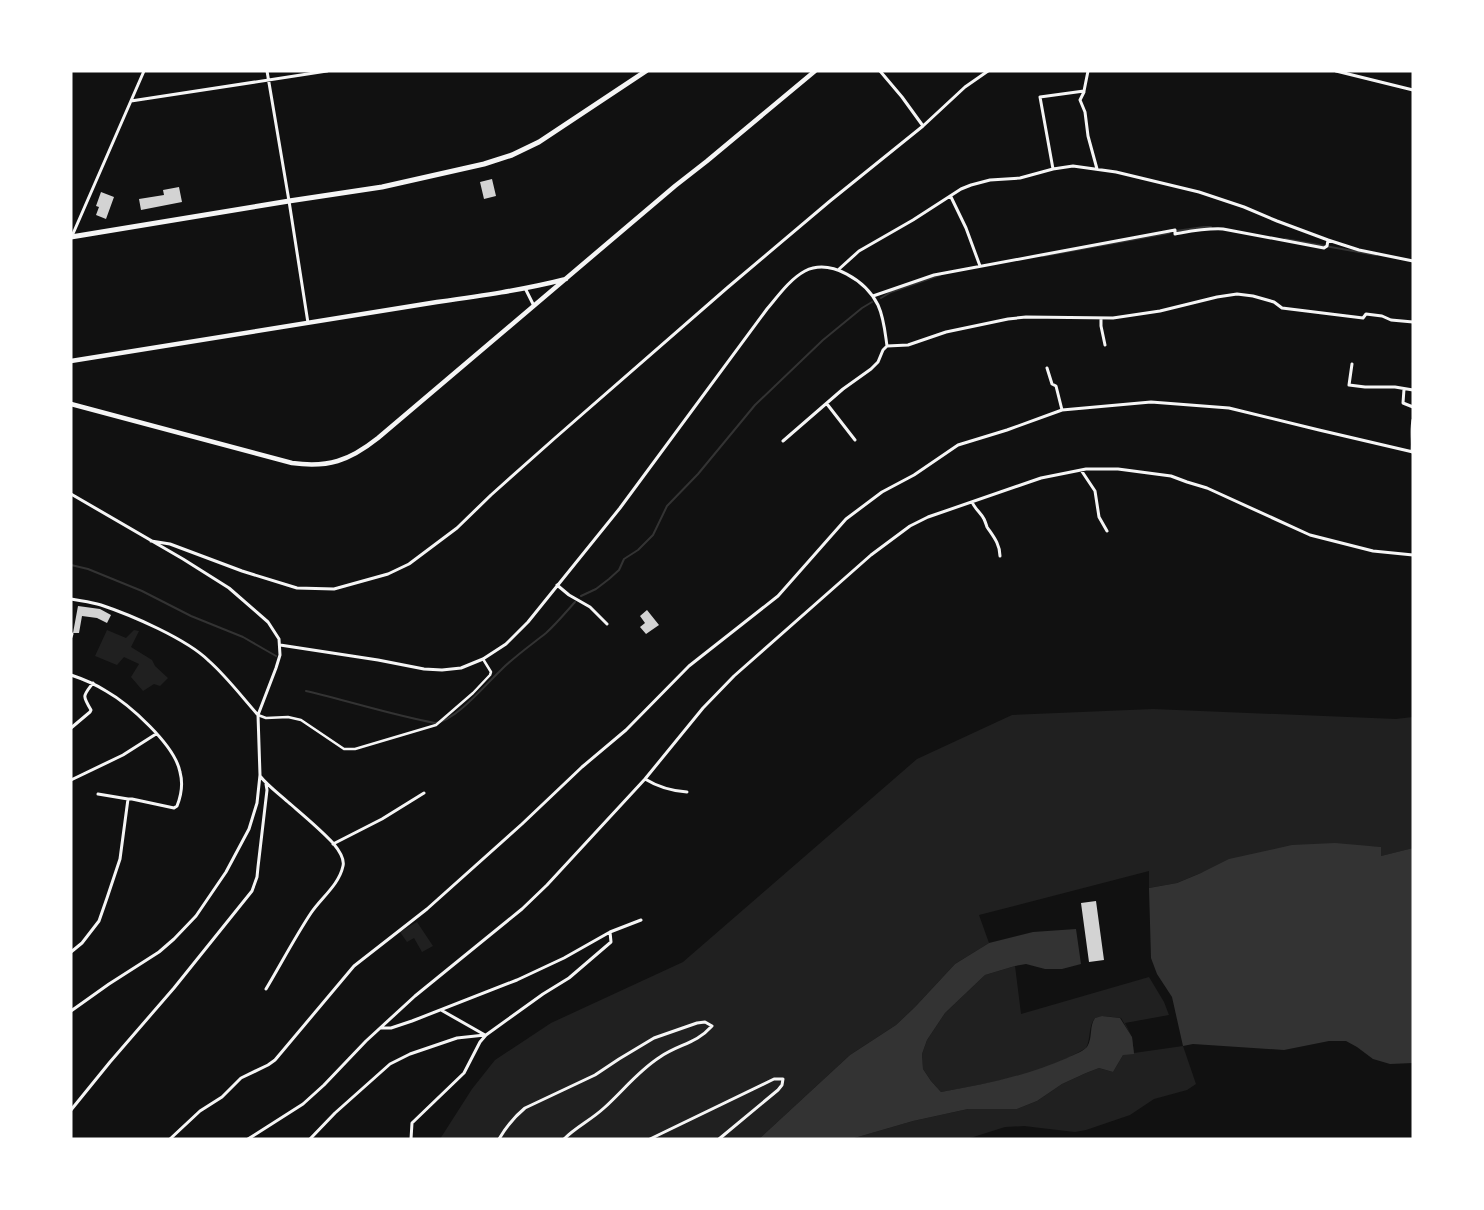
<svg xmlns="http://www.w3.org/2000/svg" width="1484" height="1210" viewBox="0 0 1484 1210" font-family="Roboto,sans-serif">
  <rect width="100%" height="100%" fill="#111"/>
  <path fill="#202020" d="M107 630 126 638 134 630 139 631 131 647 152 660 155 666 168 678 160 686 154 684 143 691 131 677 139 664 124 657 117 665 95 656Z
    M1153 709 1396 719 1413 717V848L1381 856V847L1359 846 1201 873 1177 883 1149 888V871L979 915 989 943 955 964 915 1007 896 1025 850 1055 759 1139H440L472 1089 495 1060 551 1023 683 962 917 759 1012 715Z
    M417 922 433 946 422 952 414 938 407 942 400 932Z
    M1015 966 1021 1014 1149 977 1164 1002 1169 1015 1125 1023 1132 1037 1134 1053 1183 1046 1196 1084 1187 1090 1154 1099 1130 1115 1086 1130 1075 1132 1024 1126 1005 1127 967 1139H851L913 1121 968 1109H1017L1037 1101 1062 1084 1086 1073 1099 1068 1113 1072 1123 1055 1132 1037 1121 1018 1103 1016 1095 1018C1088 1026 1091 1039 1086 1048 1042 1075 990 1083 941 1092L931 1081 923 1069 922 1054 927 1040 945 1013 985 975Z"/>
  <path fill="#333" d="M1335 843 1381 847V856L1413 848V1063L1390 1064 1373 1059 1357 1047 1346 1041H1329L1284 1050 1193 1044 1183 1046 1172 997 1157 974 1151 958 1149 888 1177 883 1201 873 1229 859 1292 845Z
    M1076 929 1081 964 1062 969H1045L1026 964 1015 966 985 975 945 1013 927 1040 922 1054 923 1069 931 1081 941 1092C985 1084 1026 1076 1067 1058 1073 1055 1082 1052 1087 1047 1093 1038 1089 1026 1095 1018L1102 1016 1120 1018 1132 1037 1134 1054 1123 1055 1113 1072 1099 1068 1086 1073 1062 1084 1037 1101 1017 1109H968L913 1121 851 1139H759L850 1055 896 1025 915 1007 955 964 989 943 1033 932Z"/>
  <g fill="none" stroke-linecap="round" stroke-linejoin="round">
    <path stroke="#333" stroke-width="2" d="M1176 231 1204 227H1211
      M1285 239 1376 255
      M1043 256 1169 233
      M881 298 891 292 940 275
      M71 565 88 569 142 591 191 616 243 637 276 656
      M581 596 596 589 609 579 619 570 624 559 638 550 653 535 667 506 698 474 755 405 823 340 862 308 872 302
      M306 691C349 701 392 715 435 723 456 721 486 684 501 670 515 656 531 645 546 633 556 624 566 612 575 602"/>
  </g>
  <path fill="#d3d3d3" d="M492 179 496 196 484 199 480 182Z
    M179 187 182 202 141 210 139 199 164 195 163 190Z
    M101 192 114 197 106 219 96 215 99 207 96 206Z
    M78 606 100 609 111 615 107 623 97 618 82 616 79 633H73Z
    M647 610 659 625 646 634 640 627 645 623 640 616Z
    M1096 901 1104 960 1089 962 1081 903Z"/>
  <g fill="none" stroke-linecap="round" stroke-linejoin="round">
    <path stroke="#f5f5f5" stroke-width="2.5" d="M258 715 266 718 288 717 301 720 344 749H355L436 725 473 693 490 675 491 672 483 659"/>
    <path stroke="#f5f5f5" stroke-width="3" d="M267 71 289 201 308 323
      M880 71 902 97 923 126
      M1336 71 1413 90
      M1084 92 1080 100 1085 112 1088 136 1097 169
      M131 101 327 71
      M1053 169 1040 97 1084 91 1088 71
      M951 197 966 228 980 266
      M72 236 144 71
      M838 270 859 251 913 220 961 189 971 185 990 180 1020 178 1053 169 1073 166 1116 172 1199 192 1244 207 1277 221 1328 240
      M525 288 534 306
      M873 296 934 275 1175 230V234C1192 231 1206 228 1223 229L1324 248 1327 246 1328 240 1359 250 1413 261
      M1101 319V326L1105 345
      M887 346 908 345 946 332 1008 319 1026 317 1113 318 1160 311 1217 297 1237 294 1253 296 1274 302 1282 308 1363 318 1366 314 1382 316 1391 320 1413 322
      M1352 364 1349 385 1365 387H1395L1413 390
      M1047 368 1052 384 1056 386 1062 410
      M1404 389 1403 403 1413 407
      M827 404 855 440
      M783 441 843 389 871 369 878 362 883 350 887 346
      M1412 452C1413 441 1411 430 1413 420
      M1081 470 1095 491 1099 517 1107 531
      M71 494 183 559 229 588 268 622 279 639 280 655 276 668 258 715 260 775 257 803 249 829 226 872 196 916 174 939 159 952 109 984 71 1011
      M972 502C975 509 981 513 984 519 985 521 986 524 987 527 993 536 1000 544 1000 556
      M151 541 170 544 242 571 297 588 334 589 388 574 409 564 457 528 491 495 555 438 727 288 830 201 923 126 965 87 988 71
      M557 585 569 595 590 607 607 624
      M71 599C81 601 91 602 101 605 131 615 187 639 209 661 227 677 242 697 258 715
      M71 637 72 634
      M280 645 378 660 424 669 442 670 461 668 483 659 506 644 528 622 620 508 767 309C778 296 790 279 805 271 831 258 866 281 878 305 884 318 885 332 887 346
      M71 675C83 679 95 684 106 691 129 704 175 745 180 772 183 783 181 796 177 806L174 808 132 799H128L120 859 107 898 99 921 82 943 71 952
      M71 728 90 712 91 710C82 695 83 696 93 683
      M260 776C268 786 278 793 288 802 303 815 319 828 333 843 338 849 345 858 343 866 339 885 321 898 311 913 295 937 281 964 266 989
      M645 779C658 787 672 791 687 792
      M71 780 123 755 156 734
      M98 794 128 799
      M333 844 382 819 424 793
      M441 1010 485 1035
      M381 1028H391L412 1021 517 980 564 958 610 932 641 920
      M71 1110 110 1062 174 988 252 891 257 877 258 867 267 790 266 784
      M170 1139 200 1111 222 1097 241 1078 268 1065 275 1060 354 966 427 909 522 824 582 767 626 730 689 666 778 596 846 519 882 492 914 475 958 445 1007 430 1062 410 1151 402 1229 408 1319 430 1413 452
      M248 1139 303 1104 324 1085 366 1041 415 996 522 909 547 885 645 779 703 708 734 676 871 555 910 526 928 517 1041 478 1086 469H1118L1171 476 1187 482 1207 488 1310 535 1373 551 1413 555
      M310 1139 335 1113 390 1064 410 1054 457 1038 485 1035
      M411 1139 412 1123 464 1073 480 1042 486 1035 543 994 569 978 611 942 610 932
      M499 1139C506 1127 514 1117 525 1108L595 1075 619 1059 654 1038 697 1023 705 1022 712 1026C696 1044 679 1044 660 1057 638 1071 623 1091 604 1108 591 1120 576 1127 564 1139
      M650 1139 774 1079H783L782 1085 778 1090 719 1139"/>
    <path stroke="#f5f5f5" stroke-width="4.5" d="M71 361 437 302C480 296 523 290 566 279
      M71 404 292 463C328 468 349 461 378 438L675 186 707 161 815 71"/>
    <path stroke="#f5f5f5" stroke-width="5" d="M71 237 289 201 382 187 484 164 512 155 539 142 646 71"/>
  </g>
  <rect width="1484" height="1210" fill="none" stroke="#ffffff" stroke-width="145"/>
</svg>
